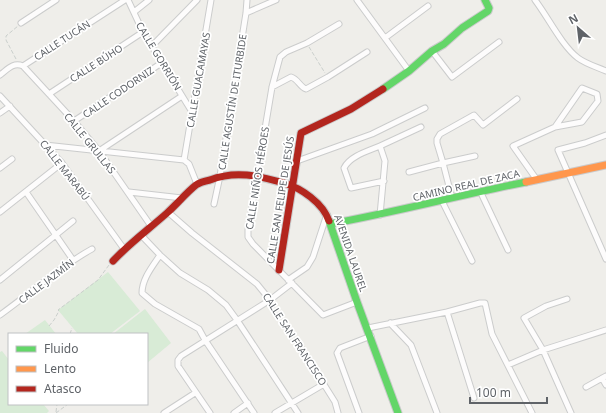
<svg xmlns="http://www.w3.org/2000/svg" width="606" height="413" viewBox="0 0 606 413" font-family="'Noto Sans',sans-serif">
  <rect width="100%" height="100%" fill="#efeeea"/>
  <path fill="#d8ebd6" d="M108 272 140 311 110 334H78L58 310Z
    M145 309 171 343 147 363V334H113Z
    M45 320 56 334H25Z
    M2 351 9 360V404H43L49 411 47 413H0V352Z"/>
  <g fill="none" stroke-linecap="round" stroke-linejoin="round">
    <defs>
      <path id="street" d="M128 0 143 32 192 112
        M357 0 409 71
        M535 0C548 17 562 46 578 58 586 64 597 67 606 71
        M134 12 149 0
        M246 13 276 0
        M21 23 56 0
        M339 24 307 43 286 52 280 57 272 87 248 230V237L253 244 323 315 357 302
        M385 38 428 6
        M152 46 197 0
        M432 51 452 77 499 42
        M23 66 74 121 99 151 151 226
        M0 75C8 69 13 62 23 66L125 0
        M272 87 291 77C298 79 300 87 306 89L328 77 367 52
        M49 94 143 32
        M0 96 62 163 124 249
        M0 113 10 106
        M74 121 163 62
        M606 135 585 143 558 150 606 259
        M45 145 184 160 189 164 197 184
        M380 146C368 151 350 156 344 168L351 188 384 181
        M99 151 182 96
        M184 160 211 0
        M297 161 372 134 425 108
        M0 168 12 159
        M409 172 443 163 475 156
        M537 180 513 146 555 127 582 88 597 94 598 101 582 122 555 127
        M480 191 508 250
        M26 192 73 260
        M129 192 182 198
        M452 198 443 163 437 143V139L440 134 474 115 483 125 517 99
        M442 201 472 261
        M214 204 220 176 246 13 247 0
        M0 212 62 163
        M168 212 192 233 257 284 270 300
        M380 215 385 161 380 146 421 127
        M141 235 160 255 180 273 208 290 226 305 237 320 298 413
        M160 255C152 267 142 279 142 293L155 304 199 329 205 340 254 413
        M0 280 73 221
        M288 280 307 267 313 257 327 214
        M567 299 546 306 524 318 543 350 571 413
        M447 312 474 398
        M0 315C31 293 59 267 92 249
        M390 323 411 345 437 413
        M368 328 447 312 480 303H485L492 334 532 413
        M298 343 335 402 338 413
        M508 365 543 350 606 330
        M602 378 606 385
        M586 387 606 376
        M164 413 195 393
        M210 413 178 366V360L181 356 270 300 292 283
        M234 413 248 403
        M275 413 324 384
        M359 413 337 353 340 348 371 336"/>
      <path id="fast" d="M383 89 409 71 432 51 444 44 462 28 488 11 489 8 485 0
        M329 221 357 302 398 413
        M330 224C396 212 460 195 526 182"/>
      <path id="slow" d="M526 182 606 165"/>
      <path id="jam" d="M113 261C130 243 149 229 167 213 177 204 186 193 196 185 200 182 205 181 210 180 236 170 258 176 284 183 301 188 323 203 329 221
        M279 270 301 133 351 109 383 89"/>
    </defs>
    <use href="#street" stroke="#cbcccc" stroke-width="7"/>
    <use href="#fast" stroke="#cacacb" stroke-width="9"/>
    <use href="#slow" stroke="#cacacb" stroke-width="9"/>
    <use href="#jam" stroke="#cacacb" stroke-width="9"/>
    <path stroke="#cacfcc" stroke-width="1" stroke-dasharray="4 2" stroke-linecap="butt" d="M309 47 325 73
      M16 59 6 40V36L18 26
      M272 304 296 340
      M49 326 54 320 59 311 58 310 98 280 109 265
      M70 334 72 328
      M56 412 57 404
      M56 413 68 404"/>
    <use href="#street" stroke="#fdfcfc" stroke-width="5"/>
    <use href="#fast" stroke="#63d668" stroke-width="7"/>
    <use href="#slow" stroke="#ff974d" stroke-width="7"/>
    <use href="#jam" stroke="#b3261e" stroke-width="7"/>
  </g>
  <g text-anchor="middle" stroke-width="3.5" stroke-linejoin="round" paint-order="stroke">
    <g font-size="10" fill="#5f6368" stroke="#fff">
      <text transform="translate(62 40) rotate(-33)" y="4">CALLE TUCÁN</text>
      <text transform="translate(159 56) rotate(59)" y="4">CALLE GORRIÓN</text>
      <text transform="translate(96 63) rotate(-33)" y="4">CALLE BÚHO</text>
      <text transform="translate(198 80) rotate(-80)" y="4">CALLE GUACAMAYAS</text>
      <text transform="translate(118 92) rotate(-34)" y="4">CALLE CODORNIZ</text>
      <text transform="translate(232 102) rotate(-81)" y="4">CALLE AGUSTÍN DE ITURBIDE</text>
      <text transform="translate(90 143) rotate(51)" y="4">CALLE GRULLAS</text>
      <text transform="translate(65 170) rotate(52)" y="4">CALLE MARABÚ</text>
      <text transform="translate(257 178) rotate(-81)" y="4">CALLE NIÑOS HÉROES</text>
      <text transform="translate(466 185) rotate(-13)" y="4">CAMINO REAL DE ZACA</text>
      <text transform="translate(280 200) rotate(-81)" y="4">CALLE SAN FELIPE DE JESÚS</text>
      <text transform="translate(351 253) rotate(71)" y="4">AVENIDA LAUREL</text>
      <text transform="translate(46 281) rotate(-37)" y="4">CALLE JAZMÍN</text>
      <text transform="translate(295 339) rotate(57)" y="4">CALLE SAN FRANCISCO</text>
    </g>
  </g>
  <rect x="8" y="333" width="140" height="72" fill="#ffffff" stroke="#bfc1c3"/>
  <rect x="16" y="346" width="20" height="6" fill="#63d668" stroke="#bfc1c3"/>
  <text x="44" y="353" font-size="12" fill="#5f6368">Fluido</text>
  <rect x="16" y="366" width="20" height="6" fill="#ff974d" stroke="#bfc1c3"/>
  <text x="44" y="373" font-size="12" fill="#5f6368">Lento</text>
  <rect x="16" y="386" width="20" height="6" fill="#b3261e" stroke="#bfc1c3"/>
  <text x="44" y="393" font-size="12" fill="#5f6368">Atasco</text>
  <g transform="translate(578 28) rotate(332)" stroke="#ffffff" stroke-width="3" paint-order="stroke">
  <path d="M0-3L7 15L0 10L-7 15Z" fill="#5f6368"/>
  <text y="-6" font-size="11" font-weight="bold" text-anchor="middle" fill="#5f6368">N</text>
  </g>
  <path d="M470 397v6h77v-6" fill="none" stroke="#5f6368" stroke-width="2"/>
  <text x="476" y="397" font-size="12" fill="#5f6368" stroke="#ffffff" stroke-width="3" paint-order="stroke">100 m</text>
</svg>
